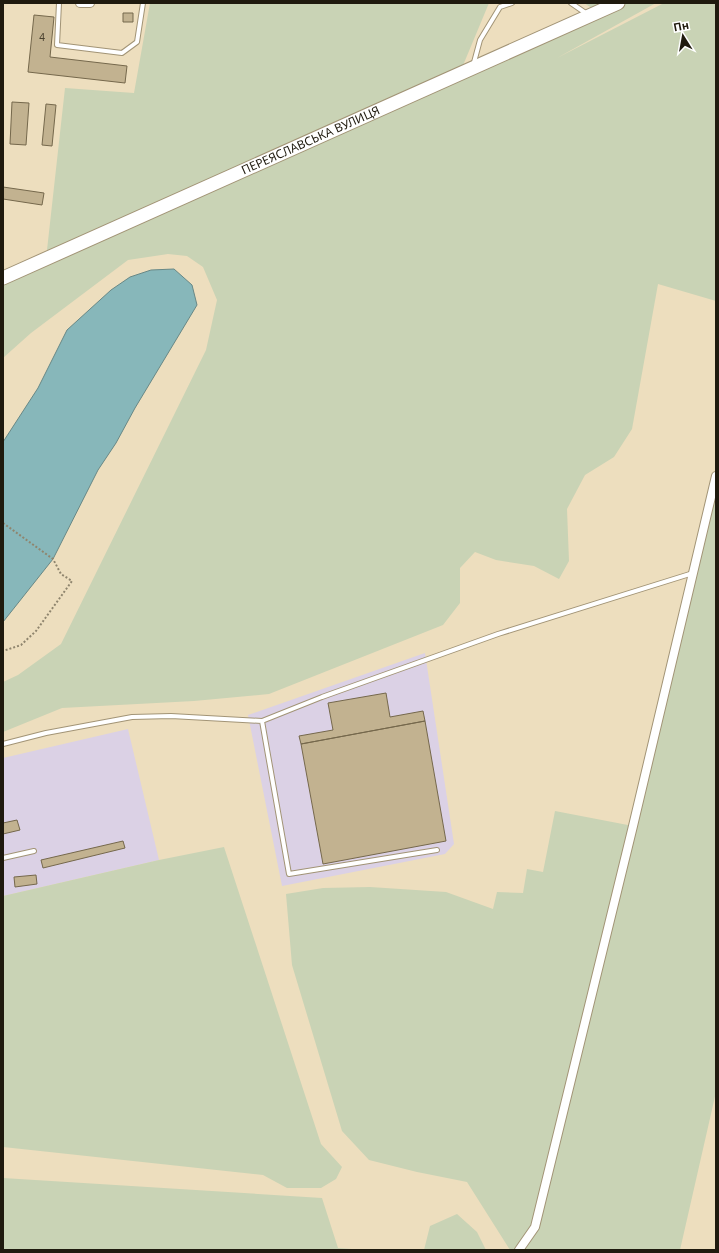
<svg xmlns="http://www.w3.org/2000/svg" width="719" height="1253" viewBox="0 0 719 1253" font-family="'Noto Sans',sans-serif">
  <rect width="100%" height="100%" fill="#eddebe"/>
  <path fill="#dbd1e5" d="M425 653 454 844 445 854 282 886 248 715Z
    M128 729 159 860 3 896V758Z"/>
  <path fill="#c9d3b5" d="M150 3H489L459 75 598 12 584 3H656L557 58 664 3H716V301L658 284 632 429 614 457 585 475 567 509 569 561 559 579 534 566 496 560 475 552 460 568V603L443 625 269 694 194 701 62 708 3 732V682L18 675 61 644 206 350 217 300 203 267 187 256 168 254 128 260 31 333 3 358V278L46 259 65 88 134 93Z
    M716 476V1092L680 1250H510L467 1182 417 1172 369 1160 342 1131 292 965 286 894 323 888 370 887 446 892 493 909 497 892 523 893 527 869 543 872 555 811 633 826Z
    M224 847 321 1144 342 1167 336 1179 321 1188H287L263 1175 3 1147V896L159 860Z
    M3 1178 322 1198 338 1248 365 1250H3Z
    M457 1214 477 1232 486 1250H424L430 1226Z"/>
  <path fill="#87b7ba" stroke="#688886" d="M174 269 192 285 197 305 135 408 116 443 98 470 53 559 3 622V442L38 388 67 330 111 290 130 277 151 270Z"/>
  <path fill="#c2b290" stroke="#75684c" d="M123 13H133V22H123Z
    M34 15 54 17 50 57 127 66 125 83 28 72Z
    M12 102 29 103 26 145 10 144Z
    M46 104 56 105 52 146 42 145Z
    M3 187 44 193 42 205 3 199Z
    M386 693 390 717 423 711 425 721 301 744 299 736 333 730 328 703Z
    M425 721 446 841 323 864 301 744Z
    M17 820 20 830 3 834V823Z
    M123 841 125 848 43 868 41 860Z
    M36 875 37 884 15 887 14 877Z"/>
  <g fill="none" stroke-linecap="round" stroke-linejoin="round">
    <defs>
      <path id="lane" d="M59 3 57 45 122 53 137 42 143 3
        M571 3 587 14
        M473 66 480 40 500 7 512 3
        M3 744 46 733 132 717 171 716 262 721
        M437 850 289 874 262 721 322 697 498 634 693 573
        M3 858 34 851"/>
      <path id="street" d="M80 3H90
        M519 1250 535 1227 633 826 716 476"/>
      <g id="primary">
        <path id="s1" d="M3 278 618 3"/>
      </g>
    </defs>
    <use href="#lane" stroke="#a29476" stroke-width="6"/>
    <use href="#street" stroke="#a29476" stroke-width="10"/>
    <use href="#primary" stroke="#a29476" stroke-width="15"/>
    <path stroke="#8f856e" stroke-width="2" stroke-dasharray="2 2" stroke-linecap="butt" d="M3 523 53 559 61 574 72 581 36 631 21 645 3 651"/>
    <use href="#lane" stroke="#fff" stroke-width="4"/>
    <use href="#street" stroke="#fff" stroke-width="8"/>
    <use href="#primary" stroke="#fff" stroke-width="13"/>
  </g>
  <g text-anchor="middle" stroke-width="4" stroke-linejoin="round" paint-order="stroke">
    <g font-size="10" fill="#48402e">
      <text x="42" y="41">4</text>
    </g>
    <g font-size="12" fill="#1f1a0e" stroke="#fff">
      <text dy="4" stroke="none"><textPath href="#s1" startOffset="337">ПЕРЕЯСЛАВСЬКА ВУЛИЦЯ</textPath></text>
    </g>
  </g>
  <rect width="719" height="1253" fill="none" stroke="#1f1a0e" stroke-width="8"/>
  <g transform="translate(683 36) rotate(349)" stroke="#ffffff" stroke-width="3" paint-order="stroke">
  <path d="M0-3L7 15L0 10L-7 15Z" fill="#1f1a0e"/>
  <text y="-6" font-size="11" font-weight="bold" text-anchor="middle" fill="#1f1a0e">Пн</text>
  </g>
</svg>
